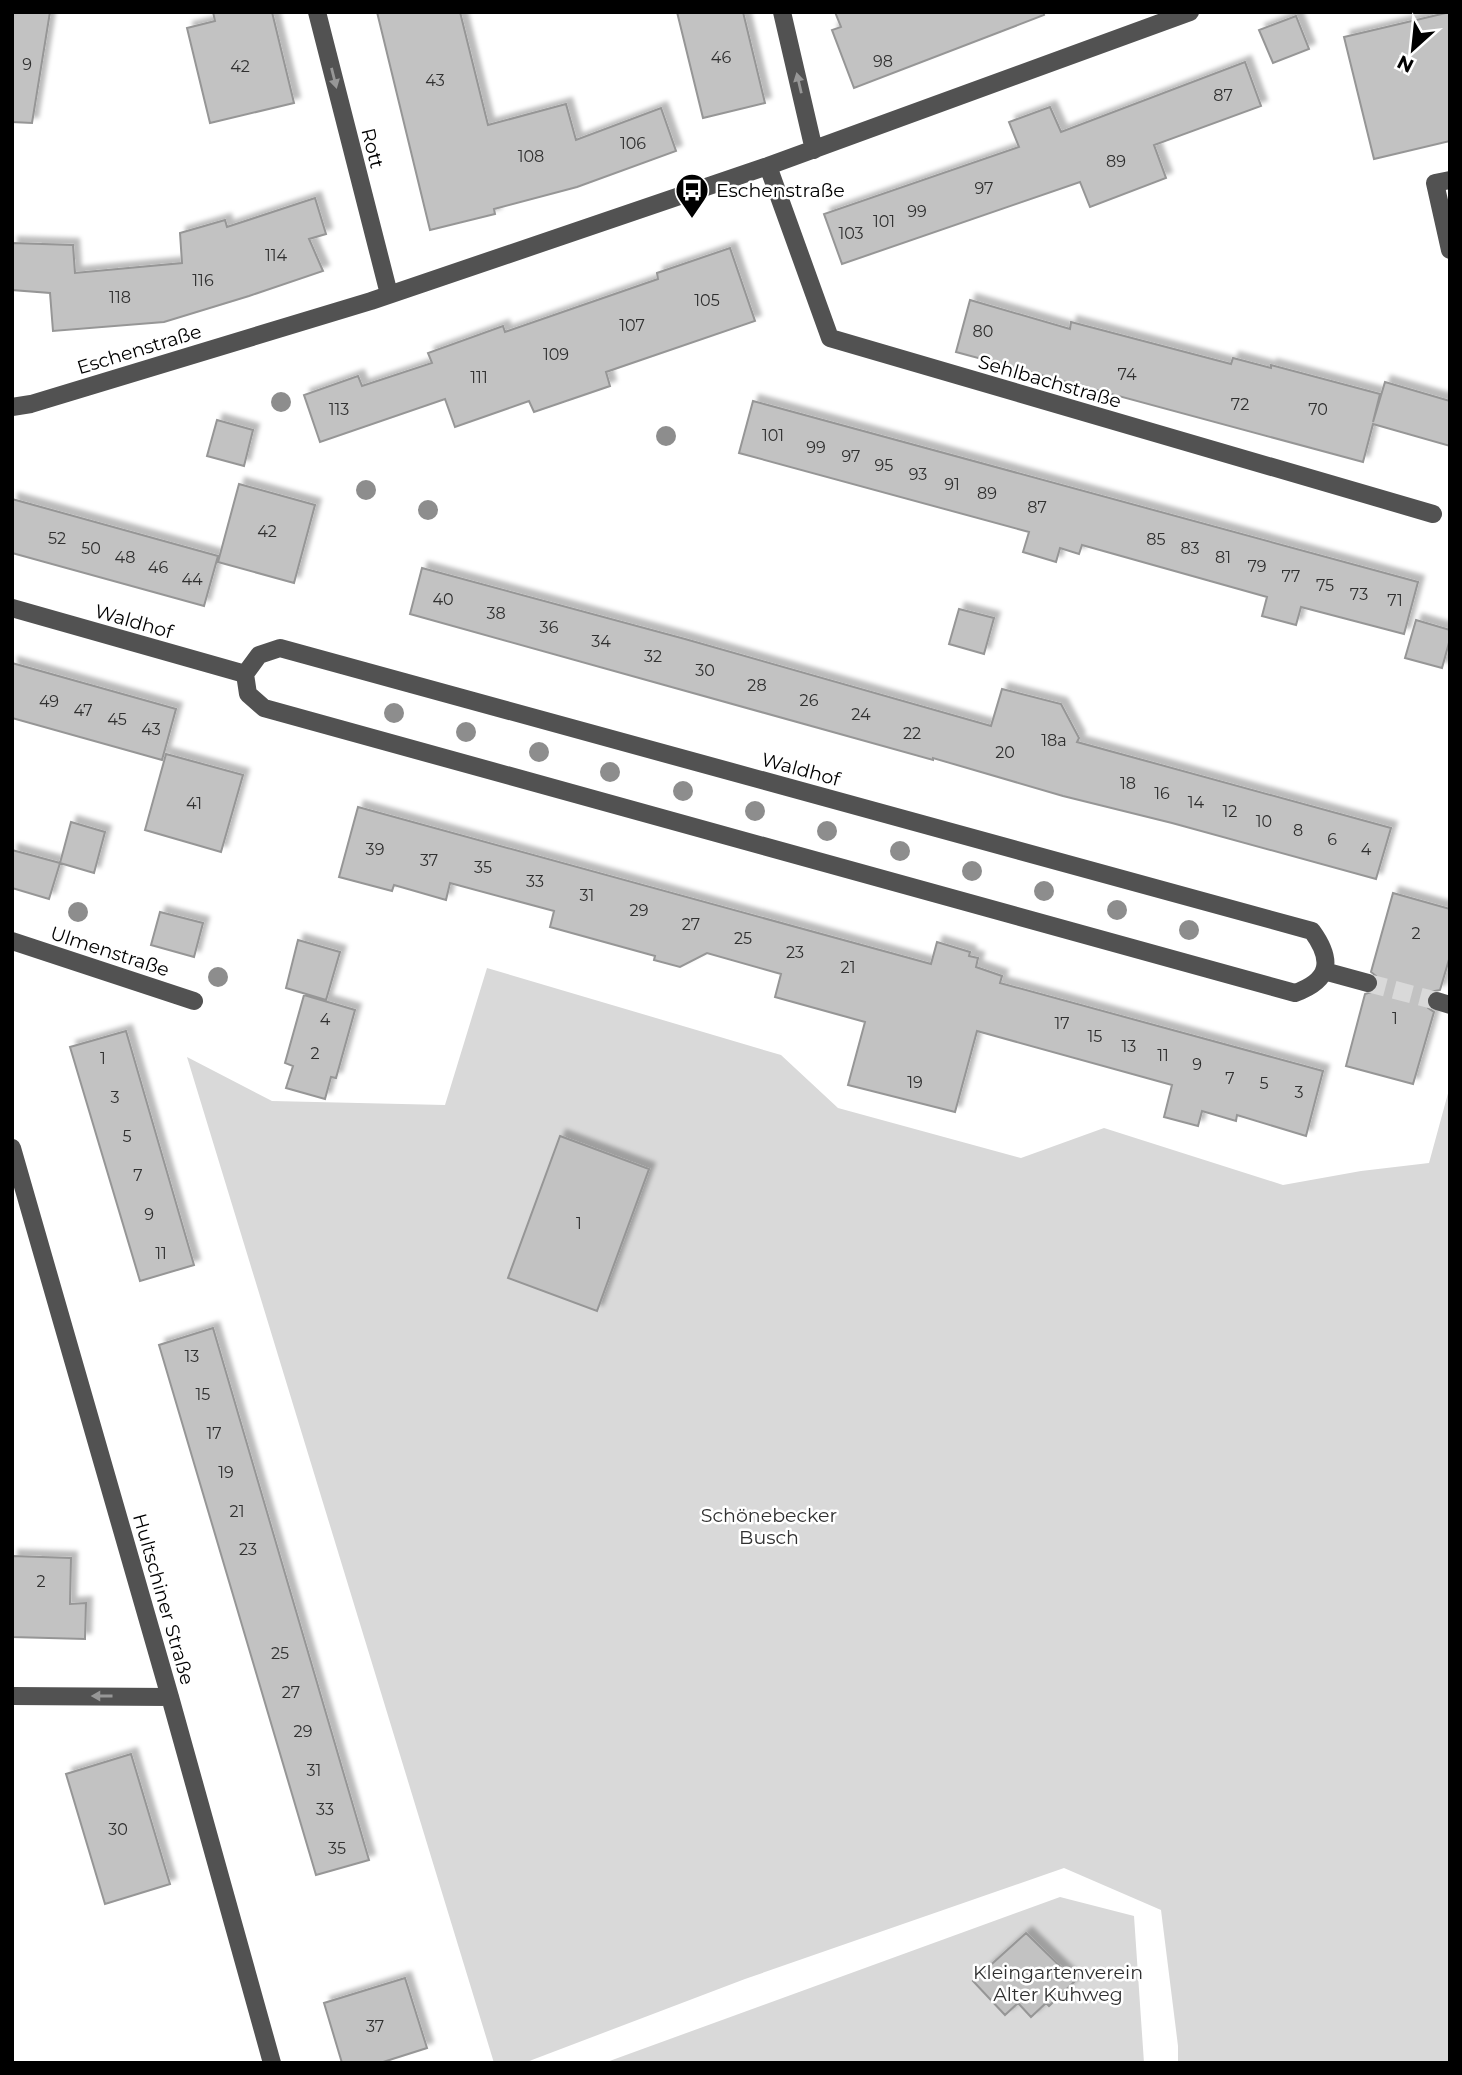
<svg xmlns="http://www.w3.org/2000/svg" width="1462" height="2075" viewBox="0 0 1462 2075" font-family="Montserrat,sans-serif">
  <defs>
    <filter id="shadow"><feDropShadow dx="6" dy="-6" stdDeviation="2" flood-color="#0004"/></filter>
  </defs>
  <rect width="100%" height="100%" fill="#fff"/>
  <path fill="#d9d9d9" d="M487 968 781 1055 838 1108 1021 1158 1104 1128 1283 1185 1361 1171 1429 1163 1450 1086V2063H1178V2046L1161 1910 1064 1868 745 1979 524 2063H494L187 1057 272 1101 445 1105Z
    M1060 1897 1134 1916 1144 2063H604Z"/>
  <path fill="#c2c2c2" stroke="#969696" stroke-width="2" filter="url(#shadow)" d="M12 12H50L32 123 12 122Z
    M213 12H272L294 103 210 123 187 28 215 21Z
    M377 12H460L488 125 566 104 576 140 661 108 676 151 577 187 494 209 495 214 430 230Z
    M677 12H743L765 103 703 118Z
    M835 12H1043L1044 15 854 88 832 30 841 27Z
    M1450 12V141L1374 159 1344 37Z
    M1296 16 1309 49 1273 63 1259 30Z
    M1245 62 1261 106 1154 145 1166 178 1090 207 1080 182 842 264 824 214 1019 147 1009 122 1050 107 1061 132Z
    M315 198 326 234 309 239 323 271 249 296 164 322 53 331 50 293 12 290V243L73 245 75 273 182 263 180 233 225 220 227 227Z
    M730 248 755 321 606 372 610 386 534 412 529 401 455 427 445 399 320 442 304 395 358 376 362 386 432 363 428 353 503 326 505 332 658 279 657 273Z
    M970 300 1070 329 1071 322 1231 364 1233 358 1271 368V365L1380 394 1373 422 1385 382 1450 401V446L1373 424 1363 462 956 352Z
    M753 401 1418 582 1404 634 1301 607 1296 625 1262 616 1267 597 1082 545 1079 554 1060 548 1056 562 1023 552 1029 532 739 453Z
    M217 420 253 430 244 466 207 456Z
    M239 484 315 505 294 583 218 562Z
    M12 499 218 556 204 606 12 553Z
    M422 568 685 639 991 726 1002 689 1061 704 1079 738 1077 742 1391 828 1376 879 1172 823 1063 796 933 758V760L410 614Z
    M959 609 994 618 984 654 949 644Z
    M1416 620 1450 630V639L1442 668 1405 658Z
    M12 663 176 709 162 760 12 718Z
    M166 754 243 775 221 852 145 830Z
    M358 807 931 964 937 942 970 952 969 956 978 958 976 967 1002 976 1000 983 1323 1071 1306 1136 1237 1115 1236 1121 1202 1111 1198 1126 1164 1117 1172 1085 977 1031 955 1112 848 1085 865 1022 775 997 781 974 707 953 680 967 654 960 655 956 550 927 554 911 450 883 446 900 394 885 392 891 339 877Z
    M71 822 105 832 94 873 60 863Z
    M12 850 60 863 49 899 12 888Z
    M1393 893 1450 909V956L1440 990 1430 992 1426 998 1428 1008 1434 1012 1413 1084 1346 1066 1365 994 1375 991 1379 985 1376 976 1371 972Z
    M160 912 203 923 194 957 151 945Z
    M298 940 340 952 326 1000 286 988Z
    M304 995 355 1010 336 1078 331 1077 325 1099 286 1088 293 1066 285 1063Z
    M126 1031 194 1265 140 1281 70 1047Z
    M560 1136 649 1169 597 1311 508 1278Z
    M213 1328 369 1860 316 1875 159 1345Z
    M12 1556 71 1558 70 1604 86 1603 85 1639 12 1637Z
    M131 1754 170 1884 105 1904 66 1774Z
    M1026 1933 1075 1981 1049 2006 1046 2003 1031 2017 1018 2003 1005 2015 973 1981Z
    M405 1978 427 2048 380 2063H342L324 2003Z"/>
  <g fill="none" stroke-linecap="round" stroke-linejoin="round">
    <path stroke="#d9d9d9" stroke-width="18" stroke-dasharray="18 9" stroke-linecap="butt" d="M1368 983 1437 1001"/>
    <path stroke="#525252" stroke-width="18" d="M317 12 389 294
      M782 12 814 150
      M768 166 830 338 1433 514
      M1450 180 1435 183 1450 250
      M12 407 31 404 371 301 768 166 1190 12
      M12 608 245 674
      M280 648 1312 931C1333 960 1331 980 1295 993L264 708 248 694 245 674 259 655Z
      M12 941 194 1001
      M1324 971 1368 983
      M1437 1001 1450 1005
      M12 1148 170 1697 272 2063
      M12 1696 170 1697"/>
  </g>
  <g fill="#8d8d8d">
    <circle cx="281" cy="402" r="10"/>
    <circle cx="666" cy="436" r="10"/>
    <circle cx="366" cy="490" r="10"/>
    <circle cx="428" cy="510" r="10"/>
    <circle cx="394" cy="713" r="10"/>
    <circle cx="466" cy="732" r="10"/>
    <circle cx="539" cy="752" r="10"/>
    <circle cx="610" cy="772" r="10"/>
    <circle cx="683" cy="791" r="10"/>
    <circle cx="755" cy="811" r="10"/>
    <circle cx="827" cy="831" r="10"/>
    <circle cx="900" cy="851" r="10"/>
    <circle cx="972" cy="871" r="10"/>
    <circle cx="1044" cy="891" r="10"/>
    <circle cx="1117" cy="910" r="10"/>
    <circle cx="78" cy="912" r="10"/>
    <circle cx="1189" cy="930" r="10"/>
    <circle cx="218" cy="977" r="10"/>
  </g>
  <defs><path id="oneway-solid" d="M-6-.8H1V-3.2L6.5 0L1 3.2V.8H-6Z" transform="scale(1.75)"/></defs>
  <g fill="#979797">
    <use href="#oneway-solid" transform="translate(334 78) rotate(76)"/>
    <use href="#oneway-solid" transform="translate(799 83) rotate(-103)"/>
    <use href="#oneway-solid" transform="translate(102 1696) rotate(-180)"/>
  </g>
  <defs>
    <symbol id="bus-pin" viewBox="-11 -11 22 30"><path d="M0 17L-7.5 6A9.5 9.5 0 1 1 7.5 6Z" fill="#000" stroke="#fff"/><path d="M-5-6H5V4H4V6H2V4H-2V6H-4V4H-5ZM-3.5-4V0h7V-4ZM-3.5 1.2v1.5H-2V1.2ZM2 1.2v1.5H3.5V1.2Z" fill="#fff"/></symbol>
  </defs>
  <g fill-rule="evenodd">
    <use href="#bus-pin" x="673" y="171" width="38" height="52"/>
  </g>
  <g text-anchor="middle" stroke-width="5" stroke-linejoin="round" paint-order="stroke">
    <g font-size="16" fill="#303030">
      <text x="721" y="63">46</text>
      <text x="883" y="67">98</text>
      <text x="27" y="70">9</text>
      <text x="240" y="72">42</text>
      <text x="435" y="86">43</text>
      <text x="1223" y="101">87</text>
      <text x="633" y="149">106</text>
      <text x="531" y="162">108</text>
      <text x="1116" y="167">89</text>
      <text x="984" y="194">97</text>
      <text x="917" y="217">99</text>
      <text x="884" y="227">101</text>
      <text x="851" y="239">103</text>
      <text x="276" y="261">114</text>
      <text x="203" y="286">116</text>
      <text x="120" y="303">118</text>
      <text x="707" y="306">105</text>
      <text x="632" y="331">107</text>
      <text x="983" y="337">80</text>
      <text x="556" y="360">109</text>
      <text x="1127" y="380">74</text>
      <text x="479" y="383">111</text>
      <text x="1240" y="410">72</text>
      <text x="339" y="415">113</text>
      <text x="1318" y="415">70</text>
      <text x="773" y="441">101</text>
      <text x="816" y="453">99</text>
      <text x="851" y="462">97</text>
      <text x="884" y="471">95</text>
      <text x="918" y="480">93</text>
      <text x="952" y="490">91</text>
      <text x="987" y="499">89</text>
      <text x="1037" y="513">87</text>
      <text x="267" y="537">42</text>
      <text x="57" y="544">52</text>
      <text x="1156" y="545">85</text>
      <text x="91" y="554">50</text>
      <text x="1190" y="554">83</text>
      <text x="125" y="563">48</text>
      <text x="1223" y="563">81</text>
      <text x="1257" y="572">79</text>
      <text x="158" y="573">46</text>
      <text x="1291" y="582">77</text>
      <text x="192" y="585">44</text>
      <text x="1325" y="591">75</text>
      <text x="1359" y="600">73</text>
      <text x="443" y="605">40</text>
      <text x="1395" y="606">71</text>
      <text x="496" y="619">38</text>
      <text x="549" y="633">36</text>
      <text x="601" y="647">34</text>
      <text x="653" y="662">32</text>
      <text x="705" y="676">30</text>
      <text x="757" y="691">28</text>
      <text x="809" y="706">26</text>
      <text x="49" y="707">49</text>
      <text x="83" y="716">47</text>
      <text x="861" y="720">24</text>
      <text x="117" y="725">45</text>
      <text x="151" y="735">43</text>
      <text x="912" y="739">22</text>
      <text x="1054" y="746">18a</text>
      <text x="1005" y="758">20</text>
      <text x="1128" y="789">18</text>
      <text x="1162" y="799">16</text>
      <text x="1196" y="808">14</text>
      <text x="194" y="809">41</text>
      <text x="1230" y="817">12</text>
      <text x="1264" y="827">10</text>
      <text x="1298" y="836">8</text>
      <text x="1332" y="845">6</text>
      <text x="375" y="855">39</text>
      <text x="1366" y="855">4</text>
      <text x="429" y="866">37</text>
      <text x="483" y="873">35</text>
      <text x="535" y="887">33</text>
      <text x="587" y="901">31</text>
      <text x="639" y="916">29</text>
      <text x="691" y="930">27</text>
      <text x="1416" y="939">2</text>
      <text x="743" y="944">25</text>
      <text x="795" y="958">23</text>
      <text x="848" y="973">21</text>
      <text x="1395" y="1024">1</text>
      <text x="325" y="1025">4</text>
      <text x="1062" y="1029">17</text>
      <text x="1095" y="1042">15</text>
      <text x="1129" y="1052">13</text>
      <text x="315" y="1059">2</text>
      <text x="1163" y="1061">11</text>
      <text x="103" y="1064">1</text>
      <text x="1197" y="1070">9</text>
      <text x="1230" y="1084">7</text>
      <text x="915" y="1088">19</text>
      <text x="1264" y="1089">5</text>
      <text x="1299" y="1098">3</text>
      <text x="115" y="1103">3</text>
      <text x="127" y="1142">5</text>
      <text x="138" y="1181">7</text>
      <text x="149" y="1220">9</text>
      <text x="579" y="1229">1</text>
      <text x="161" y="1259">11</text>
      <text x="192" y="1362">13</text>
      <text x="203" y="1400">15</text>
      <text x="214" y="1439">17</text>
      <text x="226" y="1478">19</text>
      <text x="237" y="1517">21</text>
      <text x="248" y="1555">23</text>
      <text x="41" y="1587">2</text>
      <text x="280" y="1659">25</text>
      <text x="291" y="1698">27</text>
      <text x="303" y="1737">29</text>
      <text x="314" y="1776">31</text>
      <text x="325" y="1815">33</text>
      <text x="118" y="1835">30</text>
      <text x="337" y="1854">35</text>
      <text x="375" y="2032">37</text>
    </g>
    <g font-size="19" fill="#000" stroke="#fff">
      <text transform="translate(373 148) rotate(76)" y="7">Rott</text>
      <text transform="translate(139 349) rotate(-17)" y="7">Eschenstraße</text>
      <text transform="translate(1050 381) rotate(16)" y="7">Sehlbachstraße</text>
      <text transform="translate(134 621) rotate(16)" y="7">Waldhof</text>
      <text transform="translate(801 769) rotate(15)" y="7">Waldhof</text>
      <text transform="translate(110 951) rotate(18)" y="7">Ulmenstraße</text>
      <text transform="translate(164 1599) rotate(74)" y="7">Hultschiner Straße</text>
    </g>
    <g font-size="19" fill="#000" stroke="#fff" text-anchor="start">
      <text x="716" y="197">Eschenstraße</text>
    </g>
    <g font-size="19" fill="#303030" stroke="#fff">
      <text x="769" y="1522">Schönebecker<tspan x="769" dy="22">Busch</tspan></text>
      <text x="1058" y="1979">Kleingartenverein<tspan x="1058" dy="22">Alter Kuhweg</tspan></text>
    </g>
  </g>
  <rect width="1462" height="2075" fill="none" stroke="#000000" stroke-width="28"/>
  <g transform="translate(1413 49) rotate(207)" stroke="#ffffff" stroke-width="5" paint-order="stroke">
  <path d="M0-5L12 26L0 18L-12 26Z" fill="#000000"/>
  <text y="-10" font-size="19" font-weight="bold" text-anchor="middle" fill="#000000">N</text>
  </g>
</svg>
